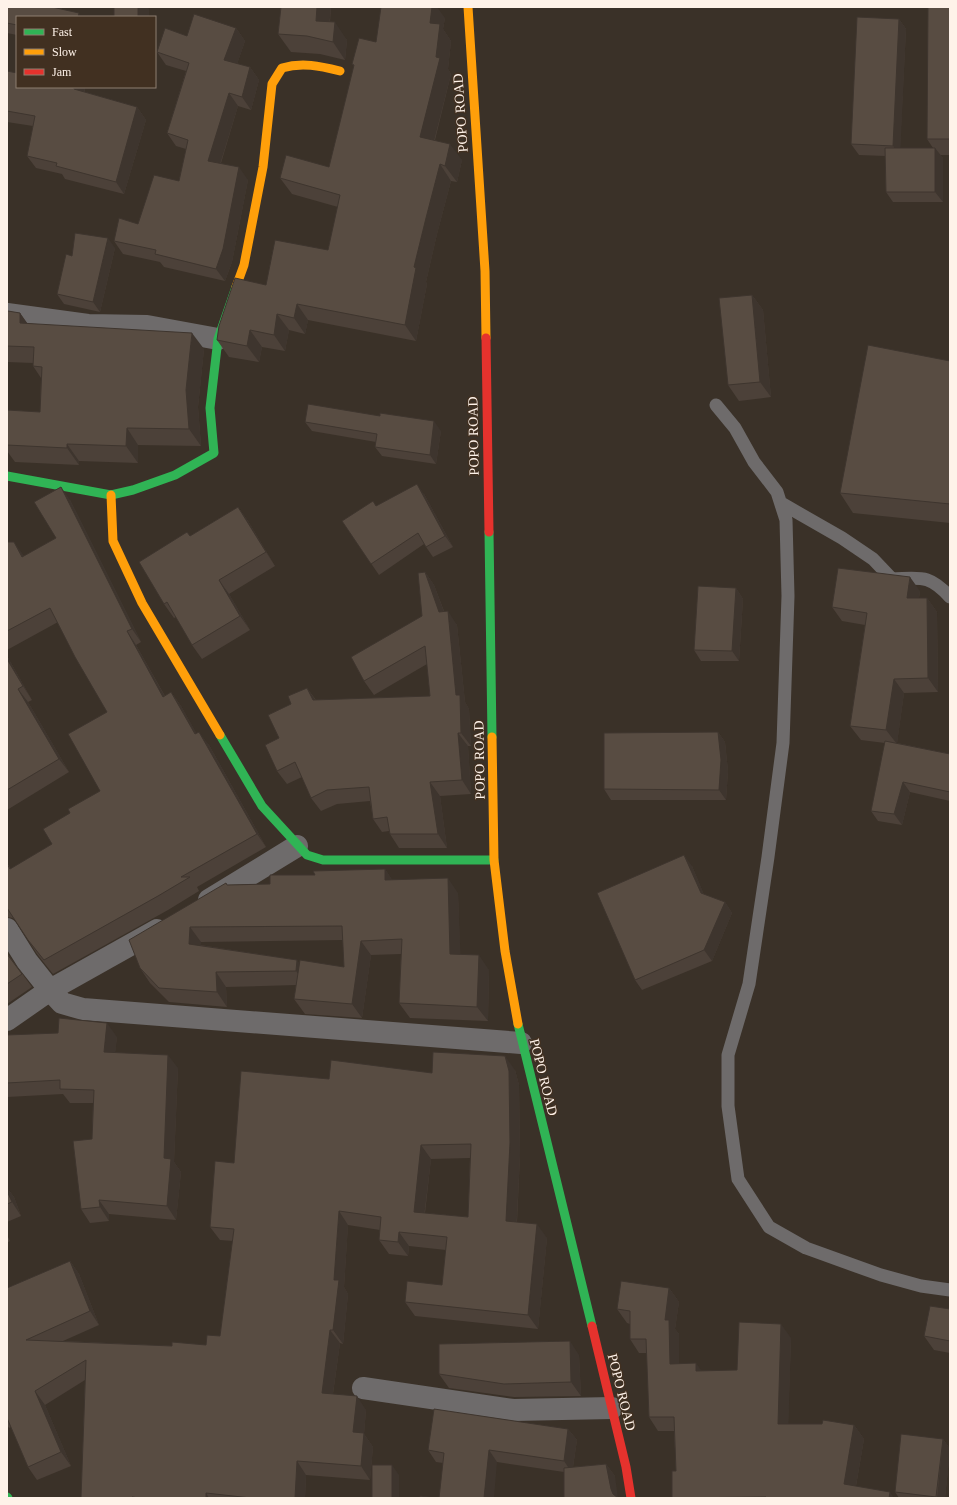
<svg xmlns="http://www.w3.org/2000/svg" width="957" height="1505" viewBox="0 0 957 1505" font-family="'Times New Roman',serif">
  <rect width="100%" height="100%" fill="#3a3128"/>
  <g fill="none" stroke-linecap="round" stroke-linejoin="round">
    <path stroke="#6e6b6b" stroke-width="13" d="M716 405 735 428 754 462 777 492 786 520 788 596 783 743 768 857 749 984 728 1055V1106L738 1179 769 1227 806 1248 881 1275 921 1286 950 1290
      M781 503 842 538 873 559 892 579C921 578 929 574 950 597"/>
    <path stroke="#6e6b6b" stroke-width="22" d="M7 314 88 325 147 326 218 339
      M209 900 297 846
      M7 929 27 961 50 990 157 930
      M7 1020 50 990 62 1003 83 1009 521 1043
      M363 1388 513 1410 612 1408"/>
    <path stroke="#30b455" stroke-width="9" d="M7 476 111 495 133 490 175 475 214 453 210 408 218 339 236 287
      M489 532 492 737
      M220 735 262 806 307 855 323 860H494
      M518 1024 592 1326
      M7 1497 8 1498"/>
    <path stroke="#ff9f0a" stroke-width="9" d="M468 7 485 271 486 338
      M236 287 244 265 263 167 272 84 282 68C302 62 320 66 340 71
      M111 495 113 541 142 603 220 735
      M492 737 494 860 505 951 518 1024"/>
    <path stroke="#e5322d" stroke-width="9" d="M486 338 489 532
      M592 1326 626 1467 631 1498"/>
  </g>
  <path fill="#4c4139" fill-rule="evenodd" d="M7 7H60L62 9 17 17V35L7 33Z
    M281 7H331L330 22 347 40 345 60 320 54 291 52 278 34Z
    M950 7V155H940L943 158V202H893L886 192 885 156 859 155 851 144 899 19 906 29 900 148H933L927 139Z
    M445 18 443 29 451 41 448 69 451 74 435 140 462 160 457 182 451 181 437 234 426 282 427 284 416 341 308 320 305 334 289 330 285 351 262 347 259 362 229 357 217 340 266 285 328 250 338 207 292 194 280 178 329 167 354 66 352 64 376 42Z
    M236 28 245 41 237 64 250 67 259 80 251 110 238 106 221 163 248 180 232 262 225 281 164 267 160 262 123 254 114 241 138 224 179 181 186 149 176 146 167 133 186 71 166 65 157 52 187 36Z
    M7 71 17 87H85V92L137 107 146 120 124 194 65 179 62 174 36 168 27 156 33 126 7 122Z
    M115 248 100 312 64 304 57 294 72 256Z
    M752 295 763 310 771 397 739 401 728 385Z
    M7 312 20 313 27 323 204 349 198 407 201 446 138 445V463L79 461V465L15 462 7 451V410L40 412 41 378 33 366V363L7 362Z
    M950 361V523L853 513 840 493Z
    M305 422 441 431 436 464 382 456 375 447 376 442 312 431Z
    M424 494 453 547 433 557 424 544 379 575 342 521 376 506Z
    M70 500 141 642 136 645 165 696 171 692 181 706 196 733 209 745 266 847 197 887 199 891 168 910 53 974 37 954 28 940 15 920 13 918 7 917V863L11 869 52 844 70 813 100 791 107 712 58 622 7 650V542L24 556 56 538Z
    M238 507 248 521 275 566 229 594 250 630 202 659 192 645 176 617 174 618 164 604 190 536Z
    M425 572 434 585 444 611 457 625 465 702 469 709 471 746H468L471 794 440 796 447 848H399L390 834 389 831 382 832 373 819 370 801 337 804 321 811 311 798 302 777 287 784 277 771 279 738 291 704 307 688 316 700 430 696 427 664 374 695 364 681 422 616Z
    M736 588 743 599 739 661H701L694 650Z
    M920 591 919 598H927L937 612 938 692 904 693 897 743 950 754V801L910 792 902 825 878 821 871 811 885 743 861 740 850 726 865 625 842 621 832 607Z
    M7 656 32 700 28 702 69 772 7 810Z
    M718 732 725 742 728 771 726 800H611L604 789Z
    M692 866 704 895 725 902 732 913 712 961 642 990 635 980Z
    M385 869 392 880 458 893 460 954 489 970 488 1021 410 1018 399 1003 401 954 371 955 362 1018 305 1014 294 999 296 985 226 987 227 1007 169 1002 150 983 140 968 227 885 270 884 315 875ZM343 940 344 967 299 964 297 960 200 945 201 942Z
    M7 953 12 960 32 987 7 1004Z
    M7 1035 117 1037 115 1052 178 1068 174 1162 181 1172 176 1220 109 1214V1221L90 1223 81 1209 92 1139 93 1103H70L63 1094 7 1097Z
    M515 1070 519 1085 520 1156 517 1222 547 1238 538 1329 415 1316 405 1302 442 1285 446 1250 409 1246 408 1256 389 1254 379 1240 380 1230 348 1225 344 1287 348 1294 343 1344 340 1343 333 1394 366 1410 364 1434 373 1447 370 1480 306 1475 305 1498H81L85 1380 45 1405 71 1466 37 1480 28 1467 11 1427 9 1428 7 1425V1288L70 1261 79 1274 99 1325 63 1341 172 1346 206 1345 220 1336 233 1241 220 1240 210 1227 234 1163 329 1079 432 1073ZM470 1158 468 1217 425 1213 431 1159Z
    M7 1188 14 1197 21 1216 7 1222Z
    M7 1235 10 1241 7 1243Z
    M669 1288 679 1302 675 1329 679 1334V1364L701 1371 737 1370 791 1338 788 1424 854 1425 864 1439 856 1486 894 1498H672L676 1471 674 1431H658L649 1417 647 1353H639L630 1339V1324L627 1323 617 1309Z
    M950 1309V1353L934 1350 924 1336Z
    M579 1355 581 1396 514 1397 449 1388 439 1374Z
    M568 1429 577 1440 573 1467 606 1464 615 1476 564 1472 497 1462 443 1463 436 1462 428 1450Z
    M943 1439 950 1449 945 1498H899L895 1492Z"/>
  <path fill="#3e352e" d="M52 7H60L63 11Z
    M138 7H147L149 9V17H138Z
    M317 7H331L328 38 316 21Z
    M432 7H437L445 18 443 29 451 41 448 69 451 74 431 153 420 137 436 57 430 23Z
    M79 13 81 17H78Z
    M899 19 906 29 900 157 893 146Z
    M335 22 347 40 345 60 333 42Z
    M236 28 245 41 234 73 224 60Z
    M250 67 259 80 251 110 242 97Z
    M74 87H85V88L83 102 74 89Z
    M229 93 238 106 217 174 208 161Z
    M137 107 146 120 124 194 116 182Z
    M450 144 462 160 457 182 445 166Z
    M935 148 943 158V202L935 192Z
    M440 164 451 181 437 234 426 282 427 284 416 341 405 325 414 267 426 218Z
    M239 167 248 180 232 262 225 281 216 269Z
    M108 238 115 248 100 312 93 302Z
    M752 295 763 310 771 397 760 382Z
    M297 304 308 320 305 334 294 318Z
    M20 313 32 330 20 323Z
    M277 314 289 330 285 351 274 335Z
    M250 330 262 347 259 362 247 346Z
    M192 333 204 349 198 407 201 446 189 429 186 390Z
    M434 421 441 431 436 464 430 455Z
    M127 428 138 445V463L126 446Z
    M67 444 79 461V465L67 448Z
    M417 484 424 494 453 547 445 536Z
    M61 487 70 500 141 642 132 629Z
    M238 507 248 521 275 566 266 552Z
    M14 542 24 556 32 571 22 557Z
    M425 572 434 585 449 625 439 612Z
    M910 577 920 591 917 612 907 598Z
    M219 580 229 594 250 630 240 616Z
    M736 588 743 599 739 661 732 651Z
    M927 598 937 612 938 692 928 678Z
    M448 611 457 625 465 702 469 709 471 746 461 733 456 695Z
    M127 631 136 645 173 711 163 697Z
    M7 656 32 700 23 686 7 659Z
    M894 679 904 693 897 744 886 730Z
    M307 688 316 701 313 700Z
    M18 689 28 702 69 772 59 759Z
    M171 692 181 706 205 748 195 734Z
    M199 732 209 745 266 847 257 834Z
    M718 732 725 742 728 771 726 800 719 790Z
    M458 733 468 746 471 794 462 780Z
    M430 782 440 796 447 848 438 834Z
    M903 782 910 792 902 825 894 814Z
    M684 855 692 866 708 904 701 893Z
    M385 869 395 884 385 880Z
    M448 878 458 893 461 968 450 954Z
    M725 902 732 913 712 961 704 950Z
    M190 927 201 942 199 958 189 944Z
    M361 941 371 955 362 1018 352 1004Z
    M479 955 489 970 488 1021 477 1007Z
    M297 960 307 974 306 985 296 971Z
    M216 972 226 987 227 1007 217 992Z
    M107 1023 117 1037 114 1065 104 1052Z
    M168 1055 178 1068 174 1162 181 1172 176 1220 167 1206 164 1158Z
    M505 1056 515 1070 519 1085 520 1156 516 1235 506 1221Z
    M421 1145 431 1159 423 1225 414 1212Z
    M7 1188 14 1197 21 1216 12 1202 7 1191Z
    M99 1200 109 1214V1221L100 1207Z
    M339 1211 348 1225 344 1287 348 1294 343 1344 333 1330 334 1280Z
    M537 1224 547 1238 538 1329 528 1315Z
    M399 1232 409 1246 408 1256 398 1242Z
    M70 1261 79 1274 99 1325 90 1311Z
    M669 1288 679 1302 675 1329 679 1334V1378L670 1364 665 1320Z
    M781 1324 791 1338 788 1438 778 1424Z
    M330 1330 340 1343 331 1407 322 1393Z
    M570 1341 579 1355 581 1396 571 1382Z
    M696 1363 706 1377 696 1371Z
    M35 1391 45 1405 71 1466 61 1452Z
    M357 1396 366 1410 364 1434 373 1447 370 1480 361 1466 353 1432Z
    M854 1425 864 1439 854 1497 844 1484Z
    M568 1429 577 1440 572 1473 564 1461Z
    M943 1439 950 1449V1453L945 1498H937Z
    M489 1450 497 1462 494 1498H484Z
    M297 1461 306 1475 305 1498H295Z
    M606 1464 615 1476 618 1498H616L613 1494 611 1489Z
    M392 1465 399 1475V1498H392Z
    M890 1492 894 1498H889Z
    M206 1493 209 1498H206Z"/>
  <path fill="#584c42" stroke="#3e352e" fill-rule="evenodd" d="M7 7H52L79 13 78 17H17V25L7 23Z
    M114 7H138V17H114Z
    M281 7H317L316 21 335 22 333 42 307 36 278 34Z
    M381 7H432L430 23 440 24 436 57 440 58 420 137 450 144 445 166 440 164 426 218 414 267 416 268 405 325 297 304 294 318 277 314 274 335 250 330 247 346 217 340 219 326 235 278 266 285 275 240 328 250 340 195 280 178 286 155 329 167 354 65 352 64 359 38 376 42Z
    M928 7H950V139H927Z
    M194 14 236 28 224 60 250 67 242 97 229 93 208 161 239 167 223 249 216 269 155 254 156 250 114 241 119 218 138 224 154 175 179 181 188 140 167 133 189 63 157 52 165 28 187 36Z
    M857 17 899 19 893 146 851 144Z
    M7 71 17 73V87H74V89L137 107 116 182 56 166 57 163 27 156 35 116 7 111Z
    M885 148H935V192H886Z
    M75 233 108 238 93 302 57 294 66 254 72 256Z
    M752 295 760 382 728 385 719 298Z
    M8 311 20 313V323L192 333 186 390 189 429 127 428 126 446 67 444V448L7 445V410L40 412 42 367 33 366 34 347 7 346V312Z
    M868 345 950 361V504L840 493Z
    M308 404 380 416V413L434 421 430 455 375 447 377 434 305 422Z
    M417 484 445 536 426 547 418 533 371 564 342 521 373 501 376 506Z
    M61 487 132 629 127 631 163 697 171 692 195 734 199 732 257 834 181 877H190L158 896 44 960 28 940 7 908V864L10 869 52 844 43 829 70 813 68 809 100 791 68 734 107 712 75 657 50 608 7 631V542H14L22 557 56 538 34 502Z
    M238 507 266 552 219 580 240 616 192 645 167 602 164 604 139 562 187 532 190 536Z
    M838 568 910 577 907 598H927L928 678 894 679 886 730 850 726 867 613 832 607Z
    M425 572 439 612 448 611 456 695H460L461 733H458L462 780 430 782 438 834H390L387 817 373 819 369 787 327 790 311 798 295 762 277 771 265 745 279 738 268 715 291 704 288 696 307 688 313 700 430 696 425 646 364 681 351 657 422 616 418 573Z
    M698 586 736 588 732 651 694 650Z
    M7 659 23 686 18 689 59 759 7 790Z
    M718 732 721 760 719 790 604 789V733Z
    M885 741 950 754V792L903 782 894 814 871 811Z
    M684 855 701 893 725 902 704 950 635 980 597 893Z
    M385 869V880L448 878 450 954 479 955 477 1007 399 1003 402 939 361 941 352 1004 294 999 300 960 344 967 342 926 190 927 189 944 297 960 296 971 216 972 217 992 159 988 140 968 129 940 226 883 227 885 270 884V875H315L313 871Z
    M7 954 22 974 7 984Z
    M59 1018 107 1023 104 1052 168 1055 164 1158 171 1159 167 1206 99 1200 100 1207 81 1209 73 1141 92 1139 94 1090 60 1089V1080L7 1083V1035L58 1033Z
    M433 1052 505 1056 509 1071 510 1143 506 1221 537 1224 528 1315 405 1302 407 1281 442 1285 447 1237 399 1232 398 1242 379 1240 381 1217 339 1211 334 1280H339L333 1330H330L322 1393 357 1396 353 1432 364 1433 361 1466 297 1461 295 1498H251L206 1493V1498H139L132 1497V1498H81L86 1360 35 1391 61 1452 28 1467 7 1418V1288L70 1261 90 1311 26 1340 172 1346V1342L206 1345 207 1335 220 1336 234 1229 210 1227 215 1161 234 1163 241 1071 329 1079 331 1060 432 1073ZM471 1144 468 1217 414 1212 421 1145Z
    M7 1191 12 1202 7 1204Z
    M621 1281 669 1288 665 1320H669L670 1364 696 1363V1371L737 1370 739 1322 781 1324 778 1424H822L823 1420 854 1425 844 1484 890 1492 889 1498H766V1497L672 1498V1471H676L674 1417H649L646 1339H630V1311L617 1309Z
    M930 1306 950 1309V1341L924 1336Z
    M570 1341 571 1382 504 1384 439 1374V1344Z
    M434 1409 568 1429 564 1461 489 1450 484 1498H439L444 1453 428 1450Z
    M901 1434 943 1439 936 1497 895 1492Z
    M606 1464 611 1489 613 1494 618 1498H564V1468Z
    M372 1465H392V1498H372Z
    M420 1496 435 1498H420Z"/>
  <g text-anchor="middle" stroke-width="3" stroke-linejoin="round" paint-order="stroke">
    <g font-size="14" fill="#fef2e9" stroke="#413021">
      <text transform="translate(460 113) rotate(-94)" y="5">POPO ROAD</text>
      <text transform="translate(473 436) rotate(-91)" y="5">POPO ROAD</text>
      <text transform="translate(479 760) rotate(-91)" y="5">POPO ROAD</text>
      <text transform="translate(544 1077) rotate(76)" y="5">POPO ROAD</text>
      <text transform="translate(622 1392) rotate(76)" y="5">POPO ROAD</text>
    </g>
  </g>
  <rect width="957" height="1505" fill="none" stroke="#fef2e9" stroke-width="16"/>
  <rect x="16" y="16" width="140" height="72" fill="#413021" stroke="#8d7e71"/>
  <rect x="24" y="29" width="20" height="6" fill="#30b455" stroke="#8d7e71"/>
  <text x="52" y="36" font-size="12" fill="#fef2e9">Fast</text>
  <rect x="24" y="49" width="20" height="6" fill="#ff9f0a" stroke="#8d7e71"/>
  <text x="52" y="56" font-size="12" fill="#fef2e9">Slow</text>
  <rect x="24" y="69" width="20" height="6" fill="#e5322d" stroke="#8d7e71"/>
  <text x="52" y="76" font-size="12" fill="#fef2e9">Jam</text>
</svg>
